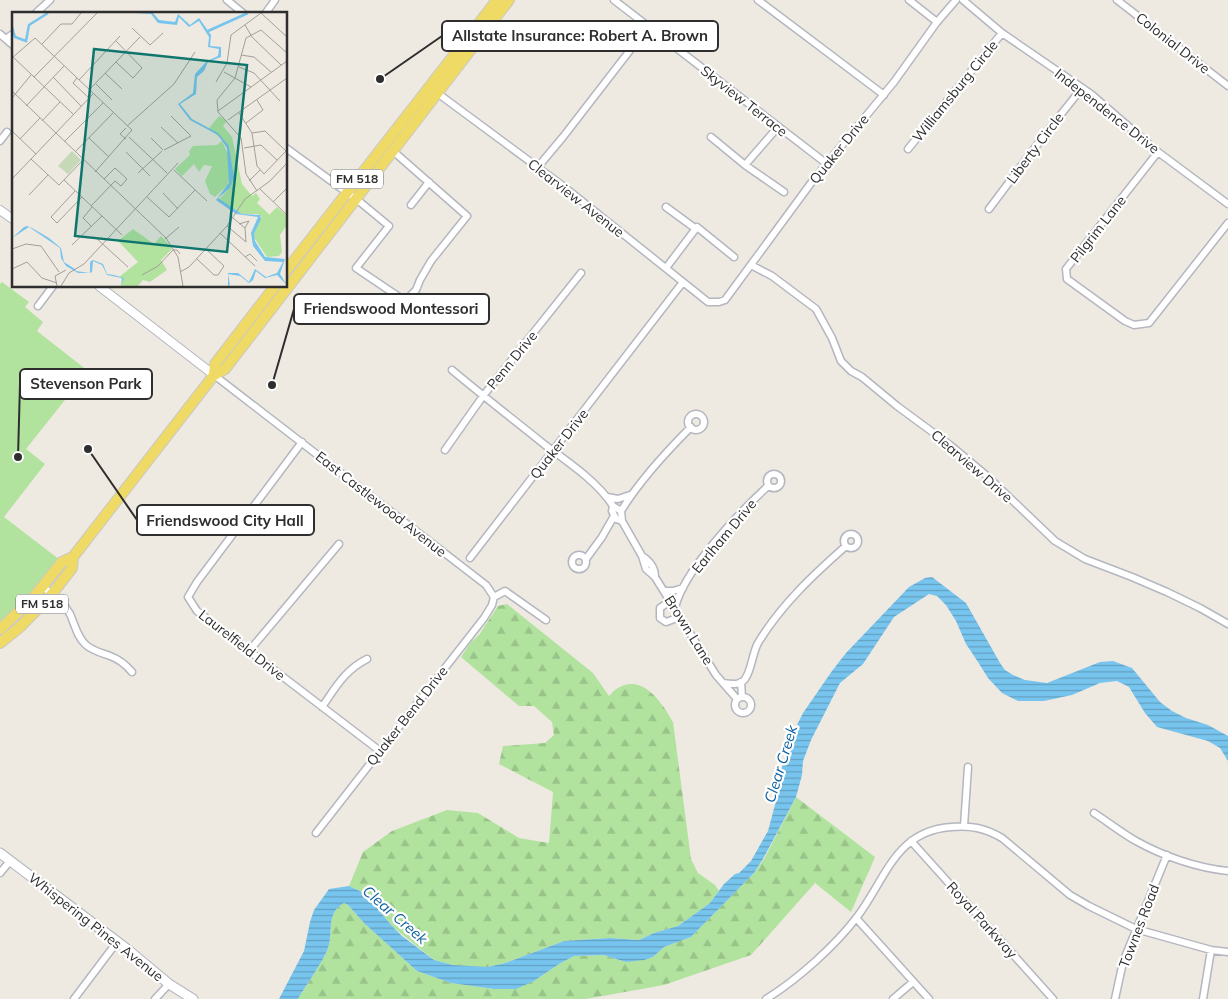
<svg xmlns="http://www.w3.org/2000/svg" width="1228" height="999" viewBox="0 0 1228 999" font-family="Mulish,sans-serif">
  <defs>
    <pattern id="forest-firs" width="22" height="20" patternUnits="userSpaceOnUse" patternTransform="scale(1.25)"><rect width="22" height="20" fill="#b1e39f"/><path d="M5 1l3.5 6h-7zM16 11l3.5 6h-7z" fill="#99c389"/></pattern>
    <pattern id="water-rules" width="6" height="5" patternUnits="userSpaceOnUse" patternTransform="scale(1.25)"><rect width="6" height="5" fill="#77c4ee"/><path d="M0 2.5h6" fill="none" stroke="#62a0c1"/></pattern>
  </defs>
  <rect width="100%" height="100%" fill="#efeae1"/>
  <path fill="#b1e39f" d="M2 282 29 302 25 307 43 322 37 331 88 371 26 449 45 464 4 517 60 560 39 586 0 624V284Z"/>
  <path fill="url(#forest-firs)" d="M507 604 593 673 609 696C611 694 614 690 618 688 643 673 663 704 673 722L691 859 698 873 715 885 719 891 710 903 678 926 654 933 639 940 610 938 564 941 505 963 488 967H475L453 965 434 960 393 927 364 893 349 886 363 852 392 831 447 810 478 813 519 838 549 843 553 792 499 764 503 746 545 743 554 735 552 722 534 706H519L461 657 471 642 479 635 498 606Z
    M796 797 875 857 851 912 815 883 751 955 664 985 586 999H298C306 985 323 962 328 948 334 931 325 914 344 903L348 905 365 924 417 971 451 983 494 989 534 981 559 964 574 956 603 955 626 962 653 957 664 947 691 937 754 873 764 859Z"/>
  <path fill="url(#water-rules)" d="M932 577 966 603 1000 663 1005 670 1013 675 1025 680 1047 683 1100 662 1113 661 1132 668 1160 702 1172 711 1186 718 1208 725 1228 736V761L1220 748 1208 741 1157 727 1145 713 1129 687 1117 681 1100 683 1072 695 1044 701H1018L1002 693 988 678 978 662 966 644 956 621 946 605 937 596 929 594 894 617 863 664 840 683 811 740 803 761 802 775 796 797 763 859 754 873 691 937 664 947 653 957 644 960 626 962 603 955 574 956 559 964 534 981 516 989H494L451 983 417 971 365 924 348 905 344 903C325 914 334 931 328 948 323 962 306 985 298 999H279L304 951 310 922 314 910 329 889 349 886 364 893 393 927 402 936 434 960 453 965 488 967 505 963 564 941 610 938 639 940 654 933 678 926 710 903 724 884 735 874 739 873 751 861 768 831 779 790 782 767 791 737 803 713 832 671 846 653 909 587 925 578Z"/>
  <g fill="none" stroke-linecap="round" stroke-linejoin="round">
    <defs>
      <path id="minor" d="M227 0 244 14
        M614 0 827 164
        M758 0 884 95
        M909 0 937 22
        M963 0 1002 33 1091 94 1158 152 1228 204
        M1117 0 1228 86
        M35 14 50 0
        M265 14 275 0
        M0 34 14 46
        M6 39 14 33
        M436 92 563 186 708 302H719L725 300 814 179 894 82 937 22 956 0
        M711 137 745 165 784 192
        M0 141 7 132
        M286 148 360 202 389 226 356 268 405 301 416 290 420 280 431 261 467 216 393 151
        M908 149 1002 33
        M1158 152 1066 269 1067 279 1125 321 1134 325 1149 323 1228 223
        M745 165 778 127
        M537 168 563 137 648 27
        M411 205 429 182
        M666 207 696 229
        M989 209 1046 133 1082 88
        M751 265 772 276 816 309 832 338 841 361 851 371 862 377 897 406 950 445 987 476 1055 541 1085 559 1132 577 1167 592 1200 608 1228 624
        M666 268 697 227 734 257
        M38 306 53 286
        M452 370C483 396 514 420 545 445 567 461 599 483 613 506
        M214 375 486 585 494 597
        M688 422a8 8 0 1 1 16 0a8 8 0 1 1-16 0Z
        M302 442 197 582 188 597 197 611 380 751
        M445 450 483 396 581 273
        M767 481a7 7 0 1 1 14 0a7 7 0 1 1-14 0Z
        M607 497 618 499 630 495
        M621 511C640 480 665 453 691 427
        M622 521 616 519 612 511 613 506 621 511 622 521 642 556 646 569 655 577 716 675 723 683C730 684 740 686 745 679 752 669 752 654 758 643 781 605 813 575 846 546
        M844 541a7 7 0 1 1 14 0a7 7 0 1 1-14 0Z
        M572 562a7 7 0 1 1 14 0a7 7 0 1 1-14 0Z
        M642 556C650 561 655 567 655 577
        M470 558 683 282
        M586 559 602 537 614 516
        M43 587C53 595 64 603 70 614 75 625 77 637 86 645 93 651 102 653 110 656 119 659 126 665 132 672
        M665 591H673L683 588
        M494 597 505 591 546 620
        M670 601 660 608V618L666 622 680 617
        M675 608C683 571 740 512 768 486
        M249 651 339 544
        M741 682 742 697
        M723 683 737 699
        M735 705a8 8 0 1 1 16 0a8 8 0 1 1-16 0Z
        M322 707C336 687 345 670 367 659
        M1094 813C1108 822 1122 833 1136 841 1163 856 1197 868 1228 871
        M964 826 968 767
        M316 833 484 618 492 605 494 597
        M911 841 1053 999
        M0 873 10 861
        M856 918 929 999
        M74 999 117 942
        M155 999 169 984
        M766 999C797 980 835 946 857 917 886 879 895 831 951 827 970 825 985 828 1002 838L1070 895 1089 906 1136 929 1211 950 1228 952
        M893 999 913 982
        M1115 999 1123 962 1167 855
        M1203 999 1211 950"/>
      <path id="tertiary" d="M0 210 14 220
        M99 286 214 375"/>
      <path id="secondary" d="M0 853 127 949 169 984 193 999"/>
      <path id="primary" d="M286 271 497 0
        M214 375 215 364 275 286
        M0 629 33 598 62 562 73 557 214 375 225 369 509 0
        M0 643 20 627 52 594 72 568 73 557"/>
    </defs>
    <use href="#minor" stroke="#b4b6c0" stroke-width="9"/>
    <use href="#tertiary" stroke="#b4b6c0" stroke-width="10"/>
    <use href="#secondary" stroke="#b4b6c0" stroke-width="11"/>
    <use href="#primary" stroke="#c9c9c9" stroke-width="12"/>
    <use href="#minor" stroke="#fff" stroke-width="6"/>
    <use href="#tertiary" stroke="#fff" stroke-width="8"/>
    <use href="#secondary" stroke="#fff" stroke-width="9"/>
    <use href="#primary" stroke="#efda65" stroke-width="10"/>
  </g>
  <g text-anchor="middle" stroke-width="4.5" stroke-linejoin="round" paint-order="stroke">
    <g fill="#fff" stroke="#6d6d6d" stroke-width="1">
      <rect x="331" y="169.5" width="52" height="19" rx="4"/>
      <rect x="16" y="594.5" width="52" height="19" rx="4"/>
    </g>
    <g font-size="12" font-weight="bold" fill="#2e2e2e">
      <text x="357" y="183">FM 518</text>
      <text x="42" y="608">FM 518</text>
    </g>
    <g font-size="14" fill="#2e2e2e" stroke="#fff">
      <text transform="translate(1173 43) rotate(38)" y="5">Colonial Drive</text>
      <text transform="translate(955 91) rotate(-51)" y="5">Williamsburg Circle</text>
      <text transform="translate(744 101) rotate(38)" y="5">Skyview Terrace</text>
      <text transform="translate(1107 111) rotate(38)" y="5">Independence Drive</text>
      <text transform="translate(1035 148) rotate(-53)" y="5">Liberty Circle</text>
      <text transform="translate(839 149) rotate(-51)" y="5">Quaker Drive</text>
      <text transform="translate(576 198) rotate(38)" y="5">Clearview Avenue</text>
      <text transform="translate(1098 229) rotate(-52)" y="5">Pilgrim Lane</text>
      <text transform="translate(512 360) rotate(-51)" y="5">Penn Drive</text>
      <text transform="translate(559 444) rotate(-52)" y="5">Quaker Drive</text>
      <text transform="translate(972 466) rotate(41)" y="5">Clearview Drive</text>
      <text transform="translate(381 504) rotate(38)" y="5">East Castlewood Avenue</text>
      <text transform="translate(724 536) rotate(-50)" y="5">Earlham Drive</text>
      <text transform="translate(689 630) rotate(58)" y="5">Brown Lane</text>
      <text transform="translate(242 645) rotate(38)" y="5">Laurelfield Drive</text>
      <text transform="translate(407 716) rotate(-52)" y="5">Quaker Bend Drive</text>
      <text transform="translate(982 920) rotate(48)" y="5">Royal Parkway</text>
      <text transform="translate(1139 926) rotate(-69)" y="5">Townes Road</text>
      <text transform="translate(96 927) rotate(38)" y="5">Whispering Pines Avenue</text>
    </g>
    <g font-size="15" font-style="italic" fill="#1062a0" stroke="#fff">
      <text transform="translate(781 764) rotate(-73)" y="5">Clear Creek</text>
      <text transform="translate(395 915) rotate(41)" y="5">Clear Creek</text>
    </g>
  </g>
  <g transform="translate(12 12)">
    <rect width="275" height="275" fill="#efeae1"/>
    <path d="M265 195 275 204V213L268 223 270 240 267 244 255 245 241 224 249 205 253 207ZM121 217 142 232 149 224 153 228 160 237 149 248 155 258 138 270 131 268 126 274H109L111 267 107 265 126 250 106 229Z" fill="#b1e39f"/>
    <path d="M207 104 215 109 211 114 220 125 230 172 240 184 244 181 248 187 245 191 258 203 253 208 246 202H230L207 187 218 176 221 158 217 134 197 116ZM210 129 216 142 218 165 216 173 203 185 198 182 193 169 200 154 192 153 187 160 182 152 170 164 163 157 178 143 177 139 181 134 205 133Z" fill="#b1e39f"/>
    <path d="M60 139 69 148 56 162 46 154Z" fill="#c5d8b8"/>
    <path d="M123 1H141L147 8 163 10 166 2 178 13 187 6 199 23 198 34 209 35V45L196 50 192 59 185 65 184 82 168 92 180 107 206 121 217 134 222 165 218 176 206 186 230 202 248 203 249 207 242 222 243 229 253 245 273 247 268 262 275 273 265 263 253 266 244 259 241 268 237 271 228 264 216 262 218 273 216 274V261H226L237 270 243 257 254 265 265 261 271 250 253 249 241 234 239 221 246 205 224 202 204 188 217 171 215 136 206 123 178 108 166 92 181 81 183 62 195 49 206 44 207 37 196 35 197 25 187 9 177 15 167 5 165 13 146 11 139 2ZM12 215 15 214 20 216 37 226 49 236 52 250 63 257 64 259 78 261V251L79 249 81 248 91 252 95 262 102 263 112 266 109 274 110 266 95 263 90 253 81 249 80 260 78 261H66L54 254 49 246 48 236 17 215 0 226Z" fill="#77c4ee"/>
    <path fill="none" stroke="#77c4ee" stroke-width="2.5" d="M0 15 3 25 14 29 17 13 36 1M196 19 236 1"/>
    <path fill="none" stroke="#a29f99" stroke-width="1" d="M249 1 275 25M233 13 240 25 269 53M120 16 138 33 151 21M104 29 130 56 121 66 104 50M30 32 49 12H60L69 1M229 43 242 45 259 60M1 45 61 102M0 46 23 26 120 118 83 160M227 55 242 61 268 89M212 60 239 75M93 61 110 77M22 65 85 1M41 65 69 94M65 66 61 71 77 86M67 68 108 24M204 70 215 51 219 23 249 1M84 72 100 88M77 78 128 25M0 79 154 226 166 245 171 274M0 86 19 63M14 94 52 54M206 99 275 49M227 101 240 121 245 154 252 162 274 139M216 108 275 66M30 109 48 90M234 111 251 98 245 88M115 114 162 72 183 40M149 115 166 131M114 116 108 122 114 127M0 119 24 142M240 121 253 119 275 140M117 125 155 161M77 126 97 145M139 126 151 138M8 127 28 106M52 130 91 91M232 136 249 133 265 148M152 138 179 124 159 104M63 140 101 101M114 140 138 164M19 147 47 173 72 147M162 158 195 189M126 161 150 139M0 167 81 82M52 168 110 223M237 169 248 158M248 177 275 203M63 179 39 205 45 211 70 185M245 179 234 162 229 126 206 100 205 88 223 66 234 26 249 18 275 41M151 181 166 197M17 183 36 163M135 185 157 205 183 178M261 190 275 176M79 194 103 169 109 174 115 167 103 156 92 167M221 206 233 216 234 230M227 212 237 209 233 216M79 214 71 206 80 195M215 214 234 230M208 221 243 254M83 225 116 255M153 227 167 215M60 233 90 204M0 237 14 232 29 234 47 260M233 245 238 242 245 249M185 247 202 263H206L212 254 194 237M0 257 15 250 30 266 45 271M168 260 177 255 215 214 233 187 258 169 275 151M130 263 146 254 161 238H165L168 242M45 274 43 264 54 258M49 274 57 261 72 252 166 151"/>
    <path fill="#0f766e" fill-opacity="0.15" stroke="#0f766e" stroke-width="2.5" d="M82 37 235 53 215 240 63 224Z"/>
    <rect width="275" height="275" fill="none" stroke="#2e2e2e" stroke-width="2.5"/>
  </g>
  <path fill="none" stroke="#2e2e2e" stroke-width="2" d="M380 79L442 36M272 385L294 309M18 457L20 384M88 449L137 520"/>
  <g fill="#2e2e2e" stroke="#fff" stroke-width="2">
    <circle cx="380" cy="79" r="5"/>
    <circle cx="272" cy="385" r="5"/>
    <circle cx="18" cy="457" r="5"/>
    <circle cx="88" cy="449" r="5"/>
  </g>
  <g fill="#fff" stroke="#2e2e2e" stroke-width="2">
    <rect x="442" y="21" width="276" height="30" rx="5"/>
    <rect x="294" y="294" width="195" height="30" rx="5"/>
    <rect x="20" y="369" width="132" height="30" rx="5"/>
    <rect x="137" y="505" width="177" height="30" rx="5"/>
  </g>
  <g font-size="15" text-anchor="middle" font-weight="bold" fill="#2e2e2e">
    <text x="580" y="41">Allstate Insurance: Robert A. Brown</text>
    <text x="391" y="314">Friendswood Montessori</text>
    <text x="86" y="389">Stevenson Park</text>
    <text x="225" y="526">Friendswood City Hall</text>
  </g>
</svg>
